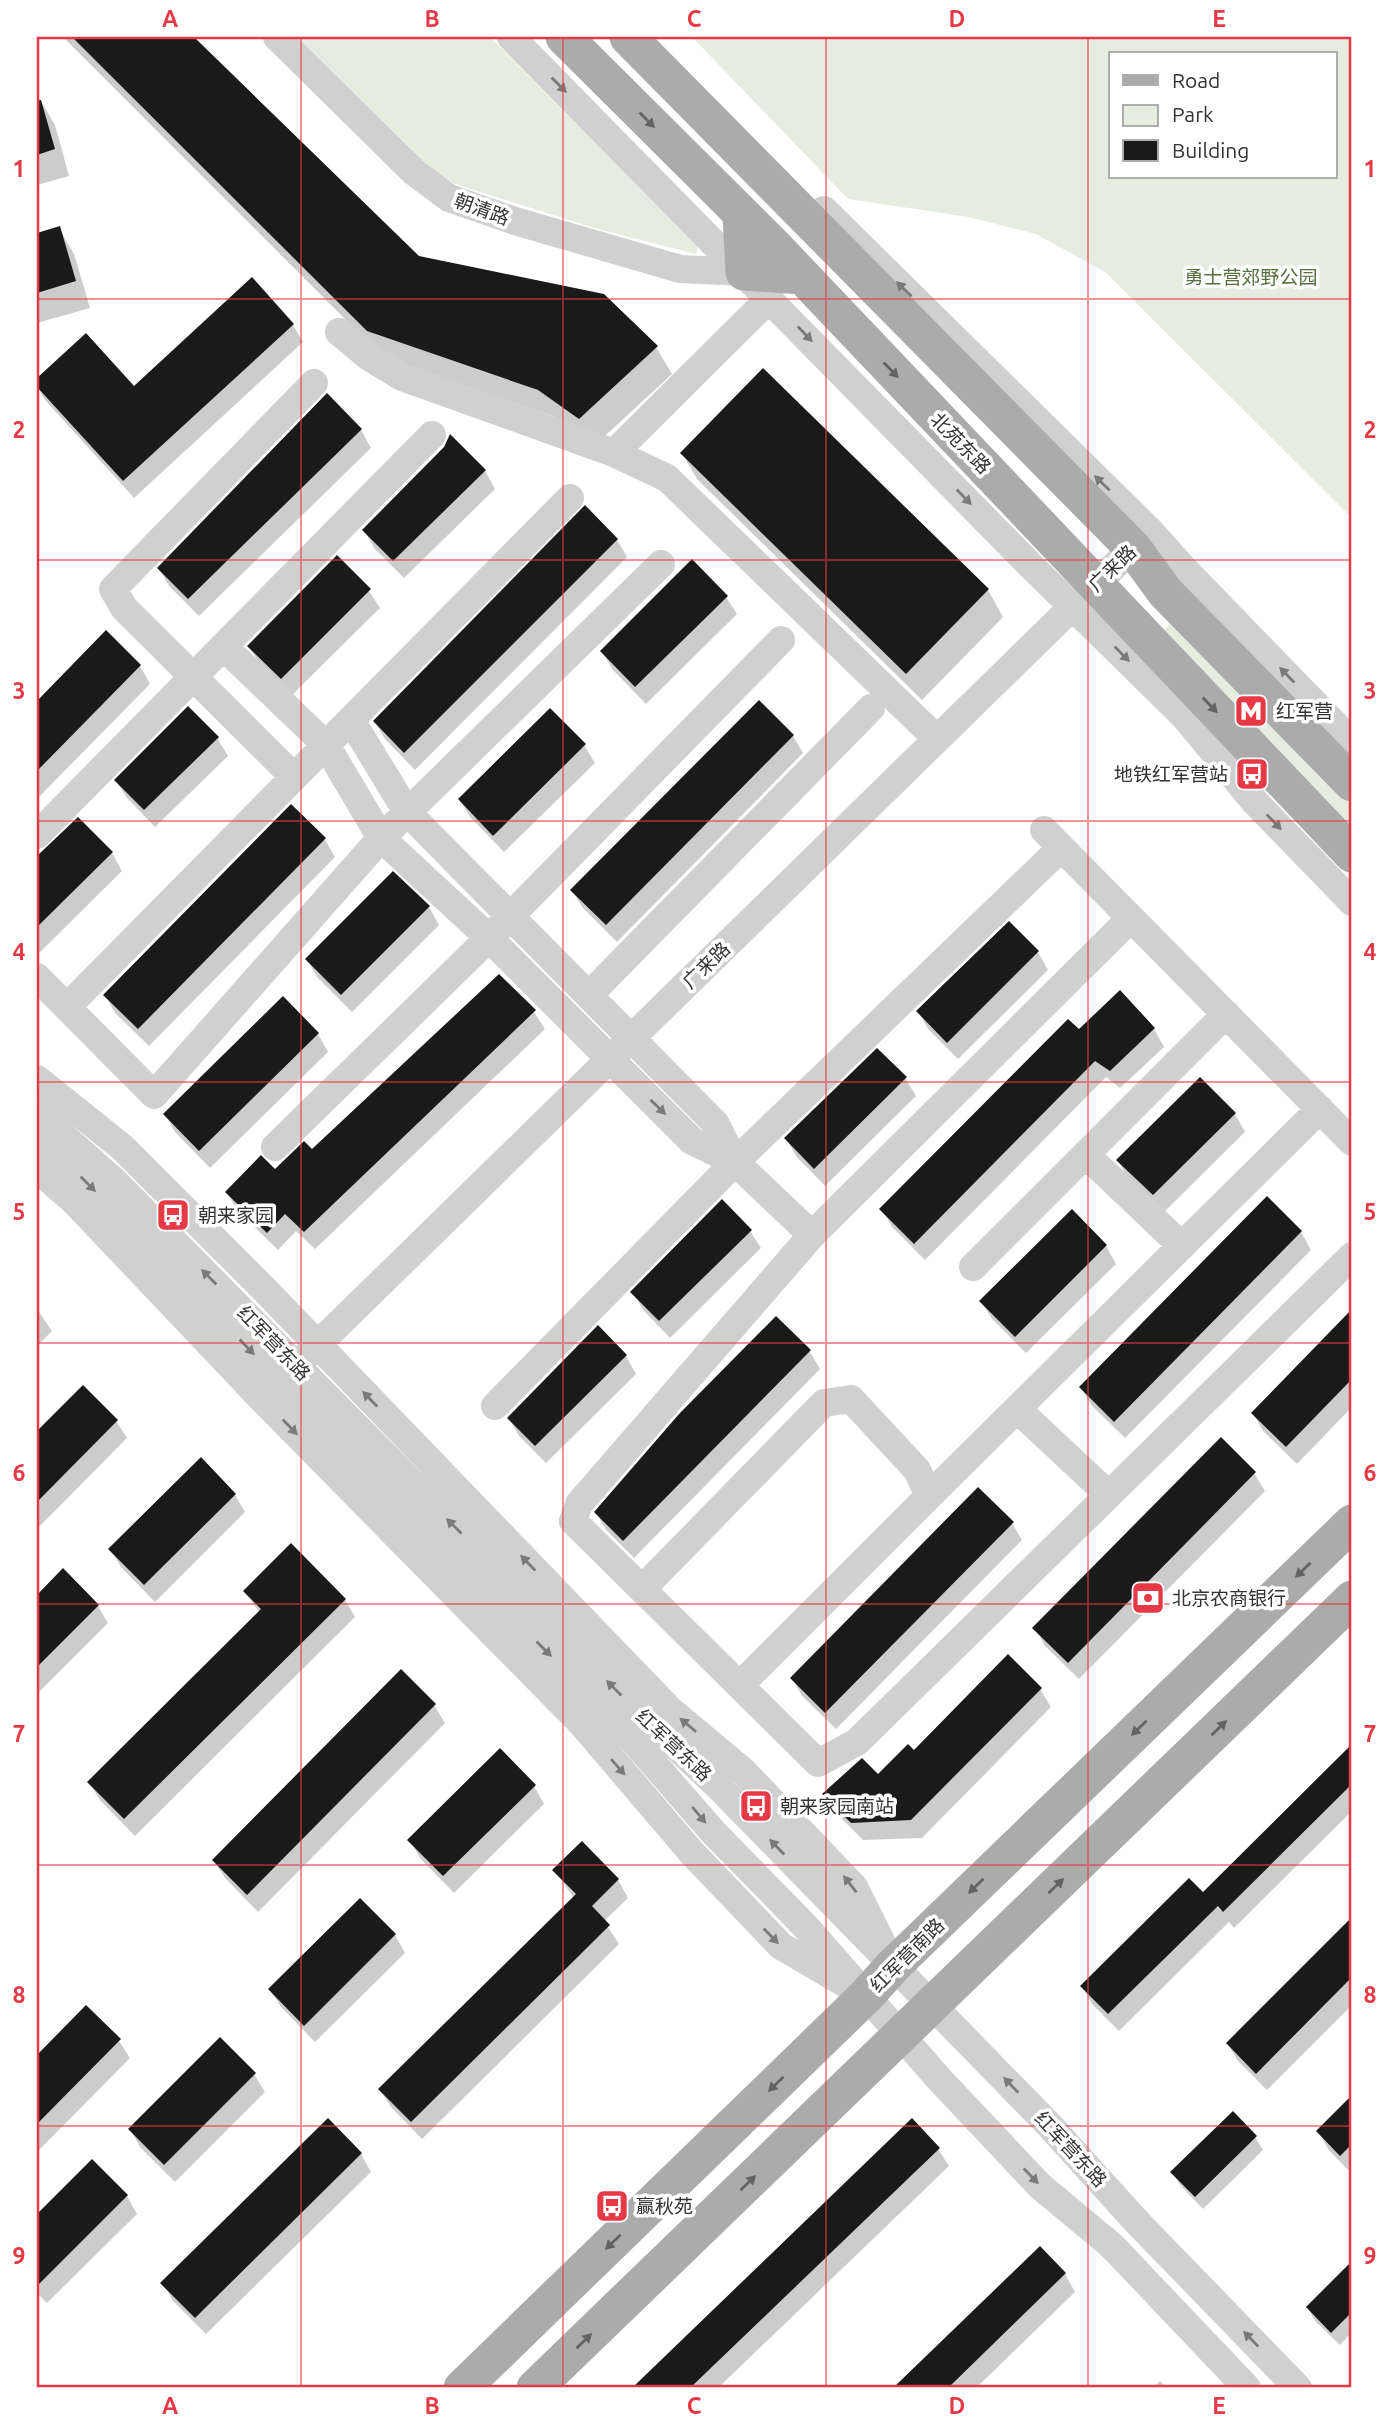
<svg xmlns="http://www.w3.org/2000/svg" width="1389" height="2425" viewBox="0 0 1389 2425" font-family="Ubuntu,'Noto Sans SC',sans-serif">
  <rect width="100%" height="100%" fill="#fff"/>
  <path fill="#e6ecdf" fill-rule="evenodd" d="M296 37H490L698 246 696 254 594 228 455 184 414 156Z
    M692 37H1352V518L1105 272 1036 234 969 217 848 199ZM1111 54H1335V177H1111Z
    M1172 622 1352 797V833L1163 631Z"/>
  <path fill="#0003" d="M63 37H191L418 258 656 347 672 374 595 445 555 417 384 358Z
    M39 98 55 125 69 176 37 185V99Z
    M59 228 74 254 90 308 37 323V234Z
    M293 325 303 342 134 498 45 400 37 386V380L86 336 134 388Z
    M763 370 988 590 1003 617 922 700 697 479 682 453Z
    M361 430 371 448 199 616 169 586 159 568Z
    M485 471 495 489 404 578 374 548 364 530Z
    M617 540 627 557 415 770 385 739 375 722Z
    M369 591 380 608 292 695 259 664 249 646Z
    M726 597 737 614 646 704 612 669 602 651Z
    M106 633 140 666 150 684 37 799V703Z
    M793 736 803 753 617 942 583 908 572 891Z
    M217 738 228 756 155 827 127 798 116 781Z
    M584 745 595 763 504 852 470 817 460 800Z
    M291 806 325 840 335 857 149 1046 115 1013 105 995Z
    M78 819 112 853 122 871 37 955V859Z
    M429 907 439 925 352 1012 317 977 307 959Z
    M1009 923 1038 952 1048 970 958 1059 928 1029 918 1011Z
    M283 999 318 1034 328 1052 210 1168 175 1132 165 1114Z
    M534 1012 545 1029 315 1249 296 1231 278 1250 237 1210 227 1192 312 1151Z
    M1154 1029 1164 1047 1120 1088 1106 1077 925 1260 892 1227 882 1209 1079 1032Z
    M905 1078 916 1096 825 1186 796 1156 786 1138Z
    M1235 1114 1245 1132 1164 1212 1128 1178 1118 1161Z
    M1072 1212 1106 1246 1116 1264 1026 1353 992 1319 981 1301Z
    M750 1231 761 1248 670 1338 643 1310 633 1292Z
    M1301 1232 1311 1250 1125 1438 1091 1405 1081 1387Z
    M37 1309 52 1331 37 1346Z
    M1352 1312V1407L1297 1464 1263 1431 1253 1413Z
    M776 1318 810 1352 820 1369 634 1558 606 1530 596 1513Z
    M626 1356 636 1374 546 1463 519 1436 509 1418Z
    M83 1387 116 1421 127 1438 37 1529V1434Z
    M1254 1473 1265 1491 1079 1679 1045 1646 1035 1628Z
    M235 1495 245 1512 155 1602 121 1567 110 1549Z
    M1012 1523 1022 1540 836 1729 802 1696 792 1678Z
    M63 1571 98 1606 108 1623 37 1694V1597Z
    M245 1592 345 1600 355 1617 135 1836 100 1800 89 1782 260 1613Z
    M1040 1689 1051 1707 922 1838 863 1840 835 1812 825 1795 878 1776 914 1752Z
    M434 1705 445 1723 258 1912 225 1878 214 1861Z
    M1352 1746V1811L1234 1928 1229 1922 1119 2031 1092 2004 1082 1986 1203 1895Z
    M534 1786 544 1804 454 1893 420 1858 410 1840Z
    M555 1871 618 1880 628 1898 604 1921 619 1944 422 2139 391 2107 380 2090 574 1898Z
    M360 1901 395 1935 405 1953 315 2042 281 2007 270 1990Z
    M1352 1919V2005L1267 2090 1238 2061 1228 2044Z
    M86 2007 119 2041 130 2058 37 2152V2057Z
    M254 2074 265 2092 175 2182 140 2147 130 2129Z
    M1352 2097V2172L1351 2173 1328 2149 1318 2131Z
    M1255 2137 1263 2150 1203 2209 1180 2185 1173 2172Z
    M938 2149 949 2166 718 2388H637Z
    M361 2154 371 2172 206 2334 173 2301 163 2283Z
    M92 2161 127 2196 137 2214 47 2303 37 2293V2216Z
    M1040 2248 1065 2274 1075 2292 976 2388H895Z
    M1352 2263V2332L1340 2345 1315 2321 1308 2308Z
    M1160 2381 1167 2388H1153Z"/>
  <path fill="#1a1a1a" d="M72 37H194L419 256 604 294 658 346 579 419 538 390 367 331Z
    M41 100 55 149 37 155V101Z
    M60 226 76 281 37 293V233Z
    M252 277 294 324 123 481 37 387V378L86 333 134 386Z
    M763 368 989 589 906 674 680 453Z
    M327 393 362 429 188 599 157 568Z
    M450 434 486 470 393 561 362 530 444 447Z
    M585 505 618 539 404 753 373 721Z
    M337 555 371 589 281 679 247 646Z
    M692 559 728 596 635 687 600 651Z
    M106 630 141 665 37 771V701Z
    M759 700 794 735 606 925 570 890Z
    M188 706 219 737 144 810 114 780Z
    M550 708 586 744 493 836 458 799Z
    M291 804 326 838 138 1029 103 995Z
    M78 817 113 852 37 927V856Z
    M393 871 430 906 341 995 305 959Z
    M1009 921 1039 951 947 1043 916 1011Z
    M499 974 536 1010 304 1232 285 1214 267 1233 225 1192 261 1155 275 1169 304 1141 312 1149Z
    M1120 990 1155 1028 1110 1071 1095 1061 914 1244 879 1209 1068 1019 1079 1029Z
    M283 996 319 1033 199 1151 163 1114Z
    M877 1048 907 1077 814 1169 784 1138Z
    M1200 1077 1236 1113 1153 1195 1116 1160Z
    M1267 1196 1302 1231 1114 1422 1079 1387Z
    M722 1199 752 1230 659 1321 630 1292Z
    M1072 1209 1107 1245 1015 1337 979 1301Z
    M1352 1309V1379L1286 1447 1251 1413Z
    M776 1316 811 1350 623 1541 594 1512 679 1414Z
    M598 1325 627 1355 535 1446 507 1418Z
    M83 1385 118 1420 37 1502V1431Z
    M1221 1437 1256 1472 1068 1663 1032 1628Z
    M201 1457 236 1494 144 1585 108 1549Z
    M978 1487 1014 1522 825 1713 790 1678Z
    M291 1543 346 1599 124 1819 87 1782 261 1609 243 1591Z
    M63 1568 99 1605 37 1667V1595Z
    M1008 1654 1042 1688 911 1820 851 1823 822 1794 862 1758 878 1774 908 1744 914 1750Z
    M401 1669 436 1704 247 1895 212 1860Z
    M1352 1744V1784L1223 1912 1218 1906 1108 2014 1080 1986 1189 1878 1203 1892Z
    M500 1748 536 1785 443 1876 407 1840Z
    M582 1841 619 1879 592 1906 610 1925 411 2122 378 2089 576 1894 552 1870Z
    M360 1898 396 1934 304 2026 268 1989Z
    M1352 1917V1977L1256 2074 1226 2043Z
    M86 2005 121 2039 37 2124V2055Z
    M220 2037 256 2073 164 2165 128 2129Z
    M1352 2095V2144L1340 2156 1316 2131Z
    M1233 2111 1257 2136 1195 2197 1170 2172Z
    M328 2118 362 2153 195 2318 160 2283Z
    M912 2118 940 2148 690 2388H632Z
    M92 2159 128 2195 37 2286V2214Z
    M1040 2246 1066 2273 948 2388H893Z
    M1352 2261V2312L1331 2333 1306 2307Z"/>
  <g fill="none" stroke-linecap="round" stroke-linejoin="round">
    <path stroke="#d0d0d0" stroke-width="28" d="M277 37 414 172 449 198 515 221 680 269 744 272
      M511 37 1029 564 1185 717 1254 801 1352 902
      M824 210 1150 531 1185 570 1352 742
      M339 332 369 357 402 377 614 453 667 478 937 739
      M614 453 770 298
      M224 647 326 745 381 838 489 938 692 1141 735 1162 812 1235
      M351 720 407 812 715 1123 735 1162
      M294 777 124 608 113 589 314 383
      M1044 830 1352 1142
      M37 835 432 435
      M1131 918 812 1235 579 1504 573 1521 818 1763 857 1742 1352 1256
      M37 977 154 1095 381 838 661 564
      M589 995 871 708
      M67 1007 570 498
      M37 1079 123 1148 264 1289 670 1710 744 1772 854 1887 881 1941
      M37 1113 114 1181 628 1702 718 1786 1051 2127 1137 2222 1298 2388
      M37 1139 86 1182 633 1740 714 1833 806 1927 940 2080 1040 2186 1112 2246 1247 2388
      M275 1147 489 938 781 640
      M1086 1155 1182 1246
      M37 1169 75 1202 262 1399 583 1725 692 1853 781 1946 846 1984
      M973 1267 1226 1014
      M262 1399 1150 531
      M495 1406 735 1162 1061 848
      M1017 1409 1109 1495
      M929 1496 1320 1109
      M642 1589 824 1403 851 1399 917 1470 929 1496 740 1685"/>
    <path stroke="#ababab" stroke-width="37" d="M564 37 774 246 1352 854
      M628 37 1133 548 1165 592 1352 783
      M741 214 744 272 802 276
      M462 2388 866 1996 893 1966 1352 1523
      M535 2388 1352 1599"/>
  </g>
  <defs><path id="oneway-solid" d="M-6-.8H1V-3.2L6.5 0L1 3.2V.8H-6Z" transform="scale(1.75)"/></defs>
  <g fill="#7a7a7a">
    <use href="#oneway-solid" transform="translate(559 85) rotate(45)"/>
    <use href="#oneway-solid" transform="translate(904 289) rotate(-136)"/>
    <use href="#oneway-solid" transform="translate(805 334) rotate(46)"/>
    <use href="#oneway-solid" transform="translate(1102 483) rotate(-136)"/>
    <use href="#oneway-solid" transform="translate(964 497) rotate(46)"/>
    <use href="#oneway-solid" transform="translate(1122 654) rotate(45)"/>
    <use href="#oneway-solid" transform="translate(1287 675) rotate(-134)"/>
    <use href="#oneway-solid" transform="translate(1274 822) rotate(46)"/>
    <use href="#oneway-solid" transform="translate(658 1107) rotate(44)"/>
    <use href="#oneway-solid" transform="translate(88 1184) rotate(45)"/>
    <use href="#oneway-solid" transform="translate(209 1277) rotate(-135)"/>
    <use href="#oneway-solid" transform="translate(247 1347) rotate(46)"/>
    <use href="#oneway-solid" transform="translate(370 1399) rotate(-134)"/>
    <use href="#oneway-solid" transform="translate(290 1427) rotate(46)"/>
    <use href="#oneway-solid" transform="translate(454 1526) rotate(-135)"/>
    <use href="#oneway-solid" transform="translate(528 1563) rotate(-134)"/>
    <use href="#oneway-solid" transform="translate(544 1649) rotate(45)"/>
    <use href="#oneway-solid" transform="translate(614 1688) rotate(-135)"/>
    <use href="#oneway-solid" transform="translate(688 1725) rotate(-140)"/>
    <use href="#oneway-solid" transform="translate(618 1767) rotate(49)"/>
    <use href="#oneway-solid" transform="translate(699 1815) rotate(50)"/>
    <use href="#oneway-solid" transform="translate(777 1847) rotate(-134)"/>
    <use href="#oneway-solid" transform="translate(850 1884) rotate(-128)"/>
    <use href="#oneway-solid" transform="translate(771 1936) rotate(46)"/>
    <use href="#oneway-solid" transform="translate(1011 2085) rotate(-134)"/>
    <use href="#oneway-solid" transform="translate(1031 2176) rotate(46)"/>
    <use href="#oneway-solid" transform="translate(1251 2339) rotate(-134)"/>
  </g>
  <g fill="#636363">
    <use href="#oneway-solid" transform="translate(647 120) rotate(45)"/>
    <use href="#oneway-solid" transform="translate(891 370) rotate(46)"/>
    <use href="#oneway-solid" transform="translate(1210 705) rotate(46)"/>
    <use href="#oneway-solid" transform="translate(1303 1570) rotate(136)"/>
    <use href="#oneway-solid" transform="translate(1139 1728) rotate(136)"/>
    <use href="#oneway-solid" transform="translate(1219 1728) rotate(-44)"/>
    <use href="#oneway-solid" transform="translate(976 1886) rotate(136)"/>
    <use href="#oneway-solid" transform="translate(1056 1886) rotate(-44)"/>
    <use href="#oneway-solid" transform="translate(776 2084) rotate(136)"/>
    <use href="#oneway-solid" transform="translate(748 2183) rotate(-44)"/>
    <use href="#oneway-solid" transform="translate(613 2242) rotate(136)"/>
    <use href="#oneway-solid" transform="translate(584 2341) rotate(-44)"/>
  </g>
  <path fill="none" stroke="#e63946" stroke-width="2" stroke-opacity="0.55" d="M301 37V2388M563 37V2388M826 37V2388M1088 37V2388M37 299H1352M37 560H1352M37 821H1352M37 1082H1352M37 1343H1352M37 1604H1352M37 1865H1352M37 2126H1352"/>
  <defs>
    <symbol id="metro-square" viewBox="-11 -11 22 22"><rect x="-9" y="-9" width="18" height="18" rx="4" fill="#e63946" stroke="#fff"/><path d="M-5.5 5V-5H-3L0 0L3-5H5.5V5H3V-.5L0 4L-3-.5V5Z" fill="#fff"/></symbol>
    <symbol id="bus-square" viewBox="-11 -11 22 22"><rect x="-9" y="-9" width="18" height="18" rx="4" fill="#e63946" stroke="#fff"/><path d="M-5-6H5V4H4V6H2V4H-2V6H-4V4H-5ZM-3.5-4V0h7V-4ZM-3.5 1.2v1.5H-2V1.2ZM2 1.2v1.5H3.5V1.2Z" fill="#fff"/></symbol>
    <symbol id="bank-square" viewBox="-11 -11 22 22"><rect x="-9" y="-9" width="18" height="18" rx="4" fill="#e63946" stroke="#fff"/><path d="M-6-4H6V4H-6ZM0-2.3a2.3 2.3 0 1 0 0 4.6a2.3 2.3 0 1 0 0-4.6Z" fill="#fff"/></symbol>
  </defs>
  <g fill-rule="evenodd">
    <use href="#metro-square" x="1232" y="692" width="38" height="38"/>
    <use href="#bus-square" x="1233" y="755" width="38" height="38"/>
    <use href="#bus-square" x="154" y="1196" width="38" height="38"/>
    <use href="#bank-square" x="1129" y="1579" width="38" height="38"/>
    <use href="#bus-square" x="737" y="1787" width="38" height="38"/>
    <use href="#bus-square" x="593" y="2187" width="38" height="38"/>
  </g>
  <g text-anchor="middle" stroke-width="7" stroke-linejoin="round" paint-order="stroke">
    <g font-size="19" fill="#333" stroke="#fff">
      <text transform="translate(482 209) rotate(20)" y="7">朝清路</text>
      <text transform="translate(961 443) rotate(46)" y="7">北苑东路</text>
      <text transform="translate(1112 568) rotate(-44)" y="7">广来路</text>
      <text transform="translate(706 965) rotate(-44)" y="7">广来路</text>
      <text transform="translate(274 1343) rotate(46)" y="7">红军营东路</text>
      <text transform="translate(674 1745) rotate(43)" y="7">红军营东路</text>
      <text transform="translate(907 1955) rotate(-45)" y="7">红军营南路</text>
      <text transform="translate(1071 2149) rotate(47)" y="7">红军营东路</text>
    </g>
    <g font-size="19" fill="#56703f" stroke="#fff">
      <text x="1251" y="284">勇士营郊野公园</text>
    </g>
    <g font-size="19" fill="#333" stroke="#fff" text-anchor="start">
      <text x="1276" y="718">红军营</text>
      <text x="1228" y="781" text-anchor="end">地铁红军营站</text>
      <text x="198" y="1222">朝来家园</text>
      <text x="1172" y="1605">北京农商银行</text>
      <text x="780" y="1813">朝来家园南站</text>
      <text x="636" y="2213">赢秋苑</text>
    </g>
  </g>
  <rect width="1389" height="2425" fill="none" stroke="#ffffff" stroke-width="77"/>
  <rect x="1109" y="52" width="228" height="126" fill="#ffffff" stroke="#adadad" stroke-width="2"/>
  <rect x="1123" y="75" width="35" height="10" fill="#ababab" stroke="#adadad" stroke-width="2"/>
  <text x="1172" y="88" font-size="21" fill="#333333">Road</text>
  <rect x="1123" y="105" width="35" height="21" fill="#e6ecdf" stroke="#adadad" stroke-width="2"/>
  <text x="1172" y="122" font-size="21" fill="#333333">Park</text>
  <rect x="1123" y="140" width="35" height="21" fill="#1a1a1a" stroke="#adadad" stroke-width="2"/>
  <text x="1172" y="158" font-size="21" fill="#333333">Building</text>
  <rect x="38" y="38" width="1312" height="2348" fill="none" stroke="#e63946" stroke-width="2.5"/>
  <g font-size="23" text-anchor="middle" font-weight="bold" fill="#e63946">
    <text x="170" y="27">A</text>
    <text x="432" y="27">B</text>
    <text x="694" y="27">C</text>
    <text x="957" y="27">D</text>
    <text x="1219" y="27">E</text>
    <text x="19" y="177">1</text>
    <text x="1370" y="177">1</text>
    <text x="19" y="438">2</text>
    <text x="1370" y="438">2</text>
    <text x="19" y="699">3</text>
    <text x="1370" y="699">3</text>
    <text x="19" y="960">4</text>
    <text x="1370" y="960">4</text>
    <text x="19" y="1220">5</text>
    <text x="1370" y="1220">5</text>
    <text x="19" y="1481">6</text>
    <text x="1370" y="1481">6</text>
    <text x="19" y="1742">7</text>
    <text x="1370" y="1742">7</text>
    <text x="19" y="2003">8</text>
    <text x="1370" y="2003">8</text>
    <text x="19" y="2264">9</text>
    <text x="1370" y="2264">9</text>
    <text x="170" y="2414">A</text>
    <text x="432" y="2414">B</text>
    <text x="694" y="2414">C</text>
    <text x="957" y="2414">D</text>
    <text x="1219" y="2414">E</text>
  </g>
</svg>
